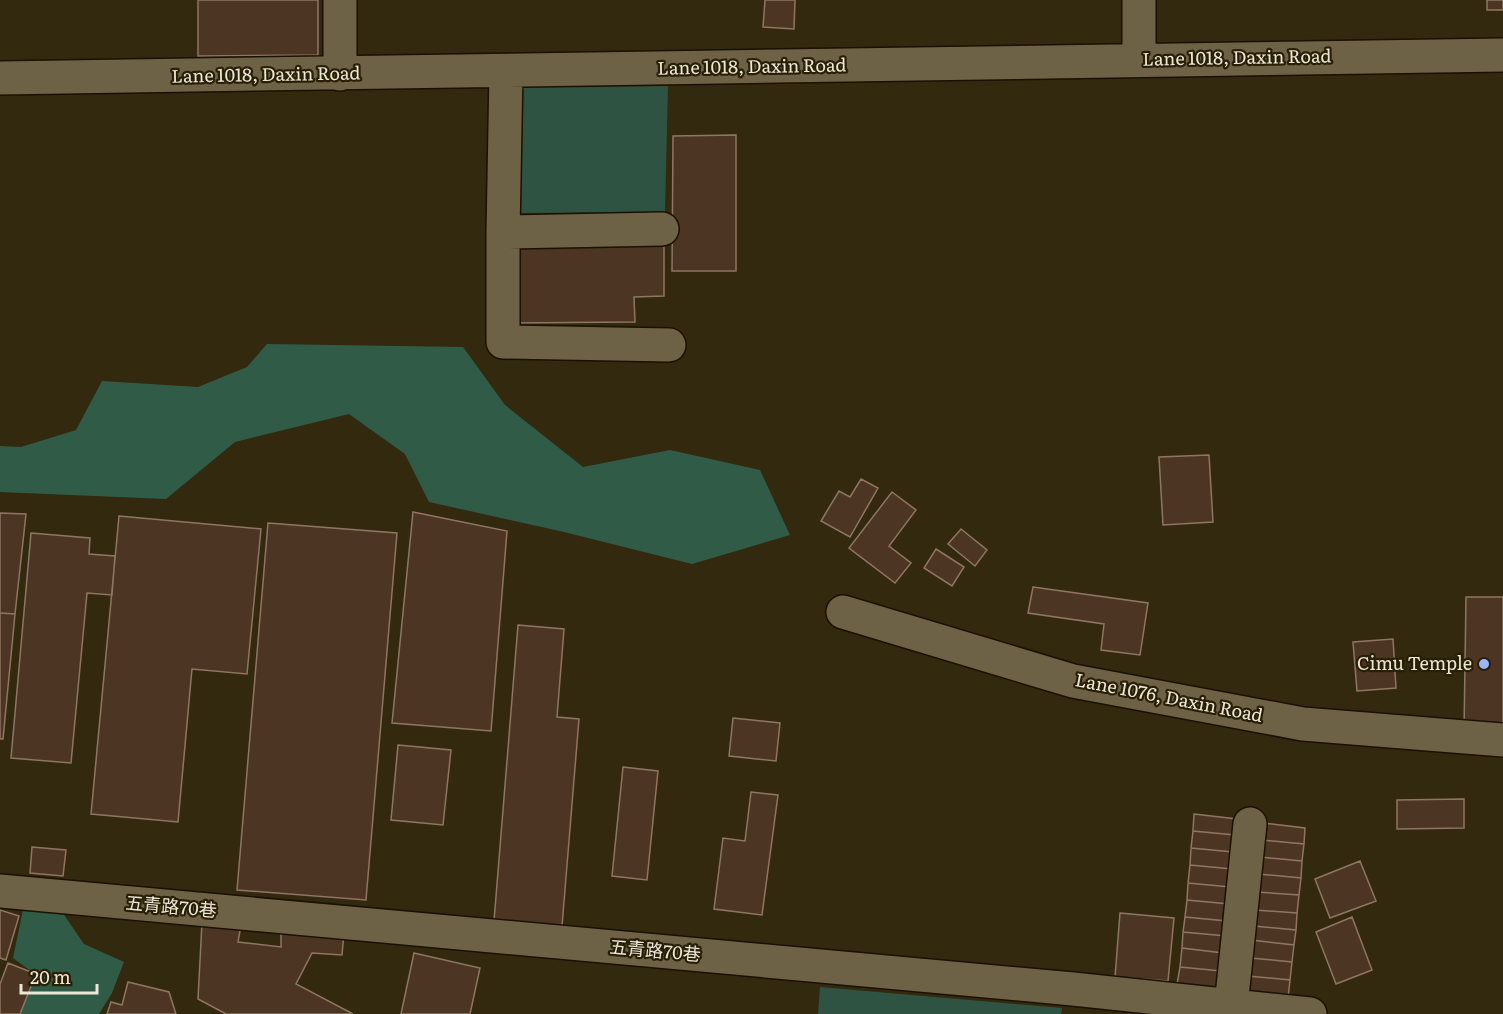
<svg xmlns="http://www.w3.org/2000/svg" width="1503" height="1014" viewBox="0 0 1503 1014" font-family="Literata,'Noto Sans TC',serif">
  <rect width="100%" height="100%" fill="#33290f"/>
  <path fill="#2f5342" d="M668 86 665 212 519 213 522 87Z
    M820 987 1062 1008 1061 1014H818Z"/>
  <path fill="#305c47" d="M267 344 463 347 505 405 583 467 670 450 760 470 790 535 692 564 564 532 429 502 405 454 349 414 235 442 166 499 0 492V446L21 447 76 430 102 381 198 387 247 367Z
    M24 905 60 909 84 944 124 962 112 993 99 1014H20L35 974 13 958Z"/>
  <path fill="#4c3623" stroke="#8f7662" stroke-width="1.5" d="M198 0H318V55L198 56Z
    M765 0H795L794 29 763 27Z
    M1487 0H1503V10H1487Z
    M736 135V271H672L673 136Z
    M664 244V296L634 297 635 322 505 323V246Z
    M1209 455 1213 522 1163 525 1159 457Z
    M861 479 878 488 850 537 821 521 839 491 850 497Z
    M892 492 916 510 889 546 911 563 895 583 849 548Z
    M413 512 507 531 491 731 392 723Z
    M0 513 26 514 15 614 0 613Z
    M119 516 261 529 247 674 192 669 178 822 91 814Z
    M268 523 397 533 366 900 237 890Z
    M961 529 987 550 975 566 948 544Z
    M31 533 90 538 89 554 115 556 112 595 87 593 71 763 11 758Z
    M936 549 964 567 952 586 924 568Z
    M1033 587 1148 603 1140 655 1101 650 1104 624 1028 613Z
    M1466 597H1503V732L1464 731Z
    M0 613 15 614 3 739H0Z
    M518 625 564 629 557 717 579 719 562 926 494 921Z
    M1393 639 1396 688 1357 691 1353 642Z
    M733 718 780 723 776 761 729 756Z
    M398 745 451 750 443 825 391 820Z
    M623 767 658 771 647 880 612 876Z
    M751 792 778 795 762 915 714 909 723 838 745 841Z
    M1464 799V828L1397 829V800Z
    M1194 814 1237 819 1235 835 1193 831Z
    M1263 823 1305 828 1304 844 1261 840Z
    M1193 831 1235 835 1233 852 1191 848Z
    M1261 840 1304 844 1302 861 1260 857Z
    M32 847 66 850 63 876 30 873Z
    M1191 848 1233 852 1232 869 1190 865Z
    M1260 857 1302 861 1301 878 1258 874Z
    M1360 861 1376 901 1330 918 1315 879Z
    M1190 865 1232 869 1230 887 1188 883Z
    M1258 874 1301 878 1299 895 1257 892Z
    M1188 883 1230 887 1229 904 1187 900Z
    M1257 892 1299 895 1297 913 1255 910Z
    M1187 900 1229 904 1227 921 1185 917Z
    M0 910 19 916 6 960 0 958Z
    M1255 910 1297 913 1296 930 1254 926Z
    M1120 913 1174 918 1168 981 1115 977Z
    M1185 917 1227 921 1226 936 1183 932Z
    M1352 917 1372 970 1336 984 1316 932Z
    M202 922 241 925 238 942 281 947V930L344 933 342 955 312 953 296 984 353 1014H226L198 999Z
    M1254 926 1296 930 1294 945 1252 940Z
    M1183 932 1226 936 1223 953 1182 948Z
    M1252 940 1294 945 1292 962 1251 958Z
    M1182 948 1223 953 1221 971 1180 967Z
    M414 953 480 968 470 1014H401Z
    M1251 958 1292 962 1290 980 1248 976Z
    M8 963 36 974 20 1014H0V984Z
    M1180 967 1221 971 1220 989 1177 984Z
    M1248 976 1290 980 1288 998 1246 994Z
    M128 982 169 992 176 1014H107L111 1002 122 1005Z"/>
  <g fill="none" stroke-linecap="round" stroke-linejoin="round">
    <defs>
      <path id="minor" d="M340 0V74
        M1139 0V59
        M506 72 503 232 662 229
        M0 78C501 72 1002 61 1503 55
        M503 232V342L669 345
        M843 612 1073 681 1303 724 1503 740
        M0 891 1073 989 1310 1014
        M1231 1006 1250 824"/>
    </defs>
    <use href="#minor" stroke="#1b1100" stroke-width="36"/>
    <use href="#minor" stroke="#6d6146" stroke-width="33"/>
  </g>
  <circle fill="#9cb4fd" stroke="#291f05" stroke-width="2" cx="1484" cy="664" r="6"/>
  <g text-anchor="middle" stroke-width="4.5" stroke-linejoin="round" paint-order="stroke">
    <g font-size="18" fill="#ece6d7" stroke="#291f05">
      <text transform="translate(1237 58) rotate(-1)" y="6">Lane 1018, Daxin Road</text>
      <text transform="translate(752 67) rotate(-1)" y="6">Lane 1018, Daxin Road</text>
      <text transform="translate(266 75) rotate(-1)" y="6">Lane 1018, Daxin Road</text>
      <text transform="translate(1169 698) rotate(11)" y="6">Lane 1076, Daxin Road</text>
      <text transform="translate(171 907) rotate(5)" y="6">五青路70巷</text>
      <text transform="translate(655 951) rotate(5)" y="6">五青路70巷</text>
    </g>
    <g font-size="18" fill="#ece6d7" stroke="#291f05" text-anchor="end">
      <text x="1472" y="670">Cimu Temple</text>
    </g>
  </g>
  <path d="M21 984v9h76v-9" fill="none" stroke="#ece6d7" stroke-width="3"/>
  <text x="30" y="984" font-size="18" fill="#ece6d7" stroke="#291f05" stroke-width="4.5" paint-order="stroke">20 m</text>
</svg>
